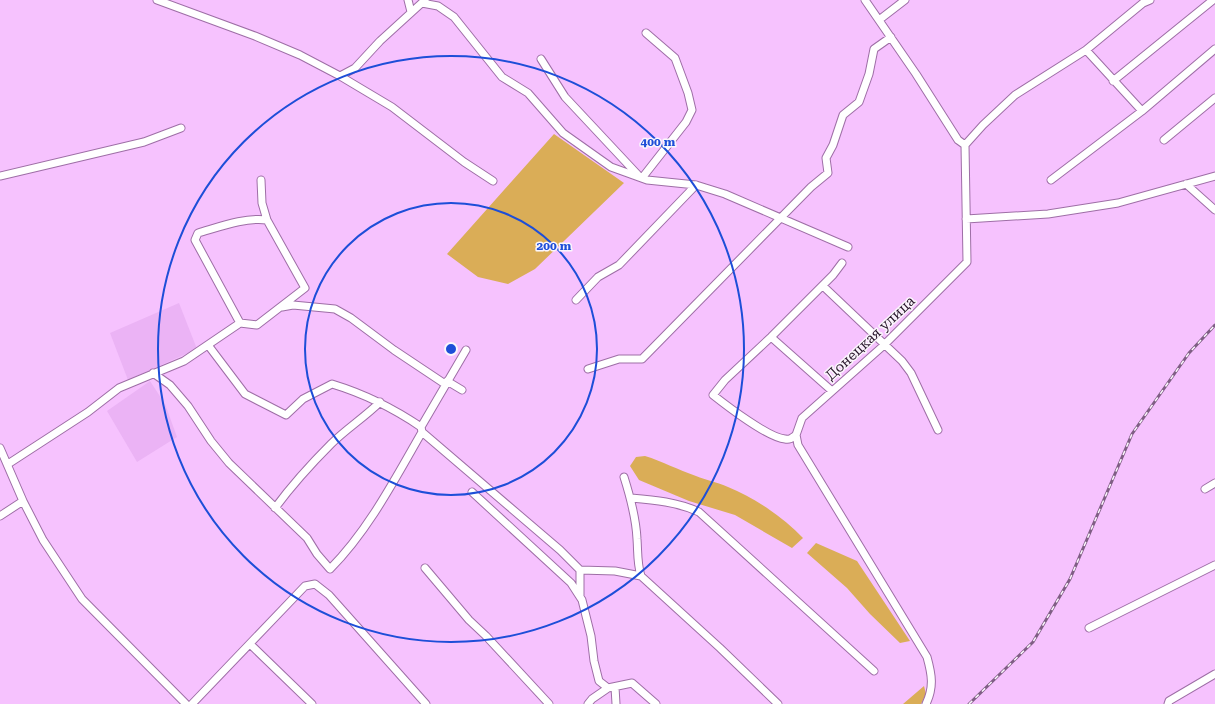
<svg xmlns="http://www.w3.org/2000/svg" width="1215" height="704" viewBox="0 0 1215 704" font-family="'Roboto Serif',serif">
  <rect width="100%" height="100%" fill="#f6c2fe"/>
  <path fill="#ebb3f5" d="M179 303 197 349 128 380 110 333Z
    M150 381 165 404 177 437 137 462 107 411Z"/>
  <path fill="#daad57" d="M554 134 624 183 535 269 508 284 478 277 447 254Z
    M645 456C662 461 678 470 696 476 706 480 717 482 728 487 755 498 783 517 803 538L792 548 735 515 689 501 639 480 630 466 636 457Z
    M816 543 857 561 910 641 900 643 870 614 847 588 807 553Z
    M924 686 926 694 921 704H903Z"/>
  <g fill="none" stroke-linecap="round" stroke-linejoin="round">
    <defs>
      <path id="minor" d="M157 0 255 36 300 55 340 76 355 68 380 41 425 0
        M408 0 411 12
        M865 0 916 74 958 140 965 145
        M422 3 438 6 454 17 502 77 528 93 563 133 611 167 647 180 696 185 725 194 848 247
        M879 20 905 0
        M1086 50 1143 3 1150 0
        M541 59 565 97 638 175
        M340 76 392 107 464 162 493 181
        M1113 81 1213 0
        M1164 140 1215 98
        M965 145 983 125 1015 95 1086 50 1142 111 1215 49
        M0 176 144 142 181 128
        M642 178 686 122 692 110 688 93 675 58 646 33
        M261 180 262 203 267 220
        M1051 180 1142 111
        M1186 184 1215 210
        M966 219 1048 214 1118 203 1215 176
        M823 286 902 361 911 373 938 430
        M576 300 598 277 619 265 696 185
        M282 307 293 305 335 309 351 318 394 350 445 384
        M771 337 832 391
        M208 345 245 394 286 415 303 399 332 384C365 394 393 408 421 427L422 432 560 550 580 570V596
        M588 369 619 359H642L811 187 828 173 826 158 833 145 843 115 859 102 869 74 874 49 891 37
        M153 373 170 385 188 406 211 441 229 463 307 538 317 554 330 569C368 531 395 479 422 432
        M447 381 462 390
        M421 427 466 350
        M796 435C792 438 790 440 785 439 769 438 727 406 713 395L725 380 771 337 833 275 842 263
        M0 448 23 501 0 516
        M8 464 88 412 119 388 184 361 240 323 195 240 198 233C219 227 245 217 267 220L305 288 257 325 240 323
        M624 477C630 496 636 518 637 539 638 552 637 563 641 576
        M1205 489 1215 483
        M472 492 571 583 582 600 591 636 594 661 599 681 608 688 632 683 656 704
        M631 498C655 500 677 502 699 512L874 671
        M23 501 43 540 82 599 186 704
        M275 508C292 485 311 464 331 444 346 429 365 417 380 402
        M425 568 469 620 486 636 549 704
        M580 570 615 571 641 576 720 648 778 704
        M1089 628 1215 565
        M250 644 312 704
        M615 687 616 704
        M192 704 305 586 315 584 329 595 426 704
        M588 704 592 699 608 688
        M926 704C934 687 932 675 927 657L798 445 796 435 802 418 883 346 967 262 965 145
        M1168 704 1169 701 1215 674"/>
    </defs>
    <use href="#minor" stroke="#9e6ea6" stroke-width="9"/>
    <use href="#minor" stroke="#fff" stroke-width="7"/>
    <defs>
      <path id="rail" d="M969 704 1033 642 1070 579 1132 434 1189 353 1215 325"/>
    </defs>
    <use href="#rail" stroke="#7f5e84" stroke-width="3"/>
    <use href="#rail" stroke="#fbf6fc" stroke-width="1.5" stroke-dasharray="4.5" stroke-linecap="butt"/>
  </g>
  <g fill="none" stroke="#1d4ed8" stroke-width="2">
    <circle cx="451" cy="349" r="146"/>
    <circle cx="451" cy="349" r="293"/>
  </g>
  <g text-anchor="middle" stroke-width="3" stroke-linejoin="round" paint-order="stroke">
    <g font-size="14" fill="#29162c" stroke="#fbf6fc">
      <text transform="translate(870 338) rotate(-43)" y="5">Донецкая улица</text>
    </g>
  </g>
  <circle cx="451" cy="349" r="6" fill="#1d4ed8" stroke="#fbf6fc" stroke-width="2"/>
  <g font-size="12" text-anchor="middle" font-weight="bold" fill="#1d4ed8" stroke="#fbf6fc" stroke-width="3" stroke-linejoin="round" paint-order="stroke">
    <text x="658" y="146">400 m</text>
    <text x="554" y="250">200 m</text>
  </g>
</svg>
